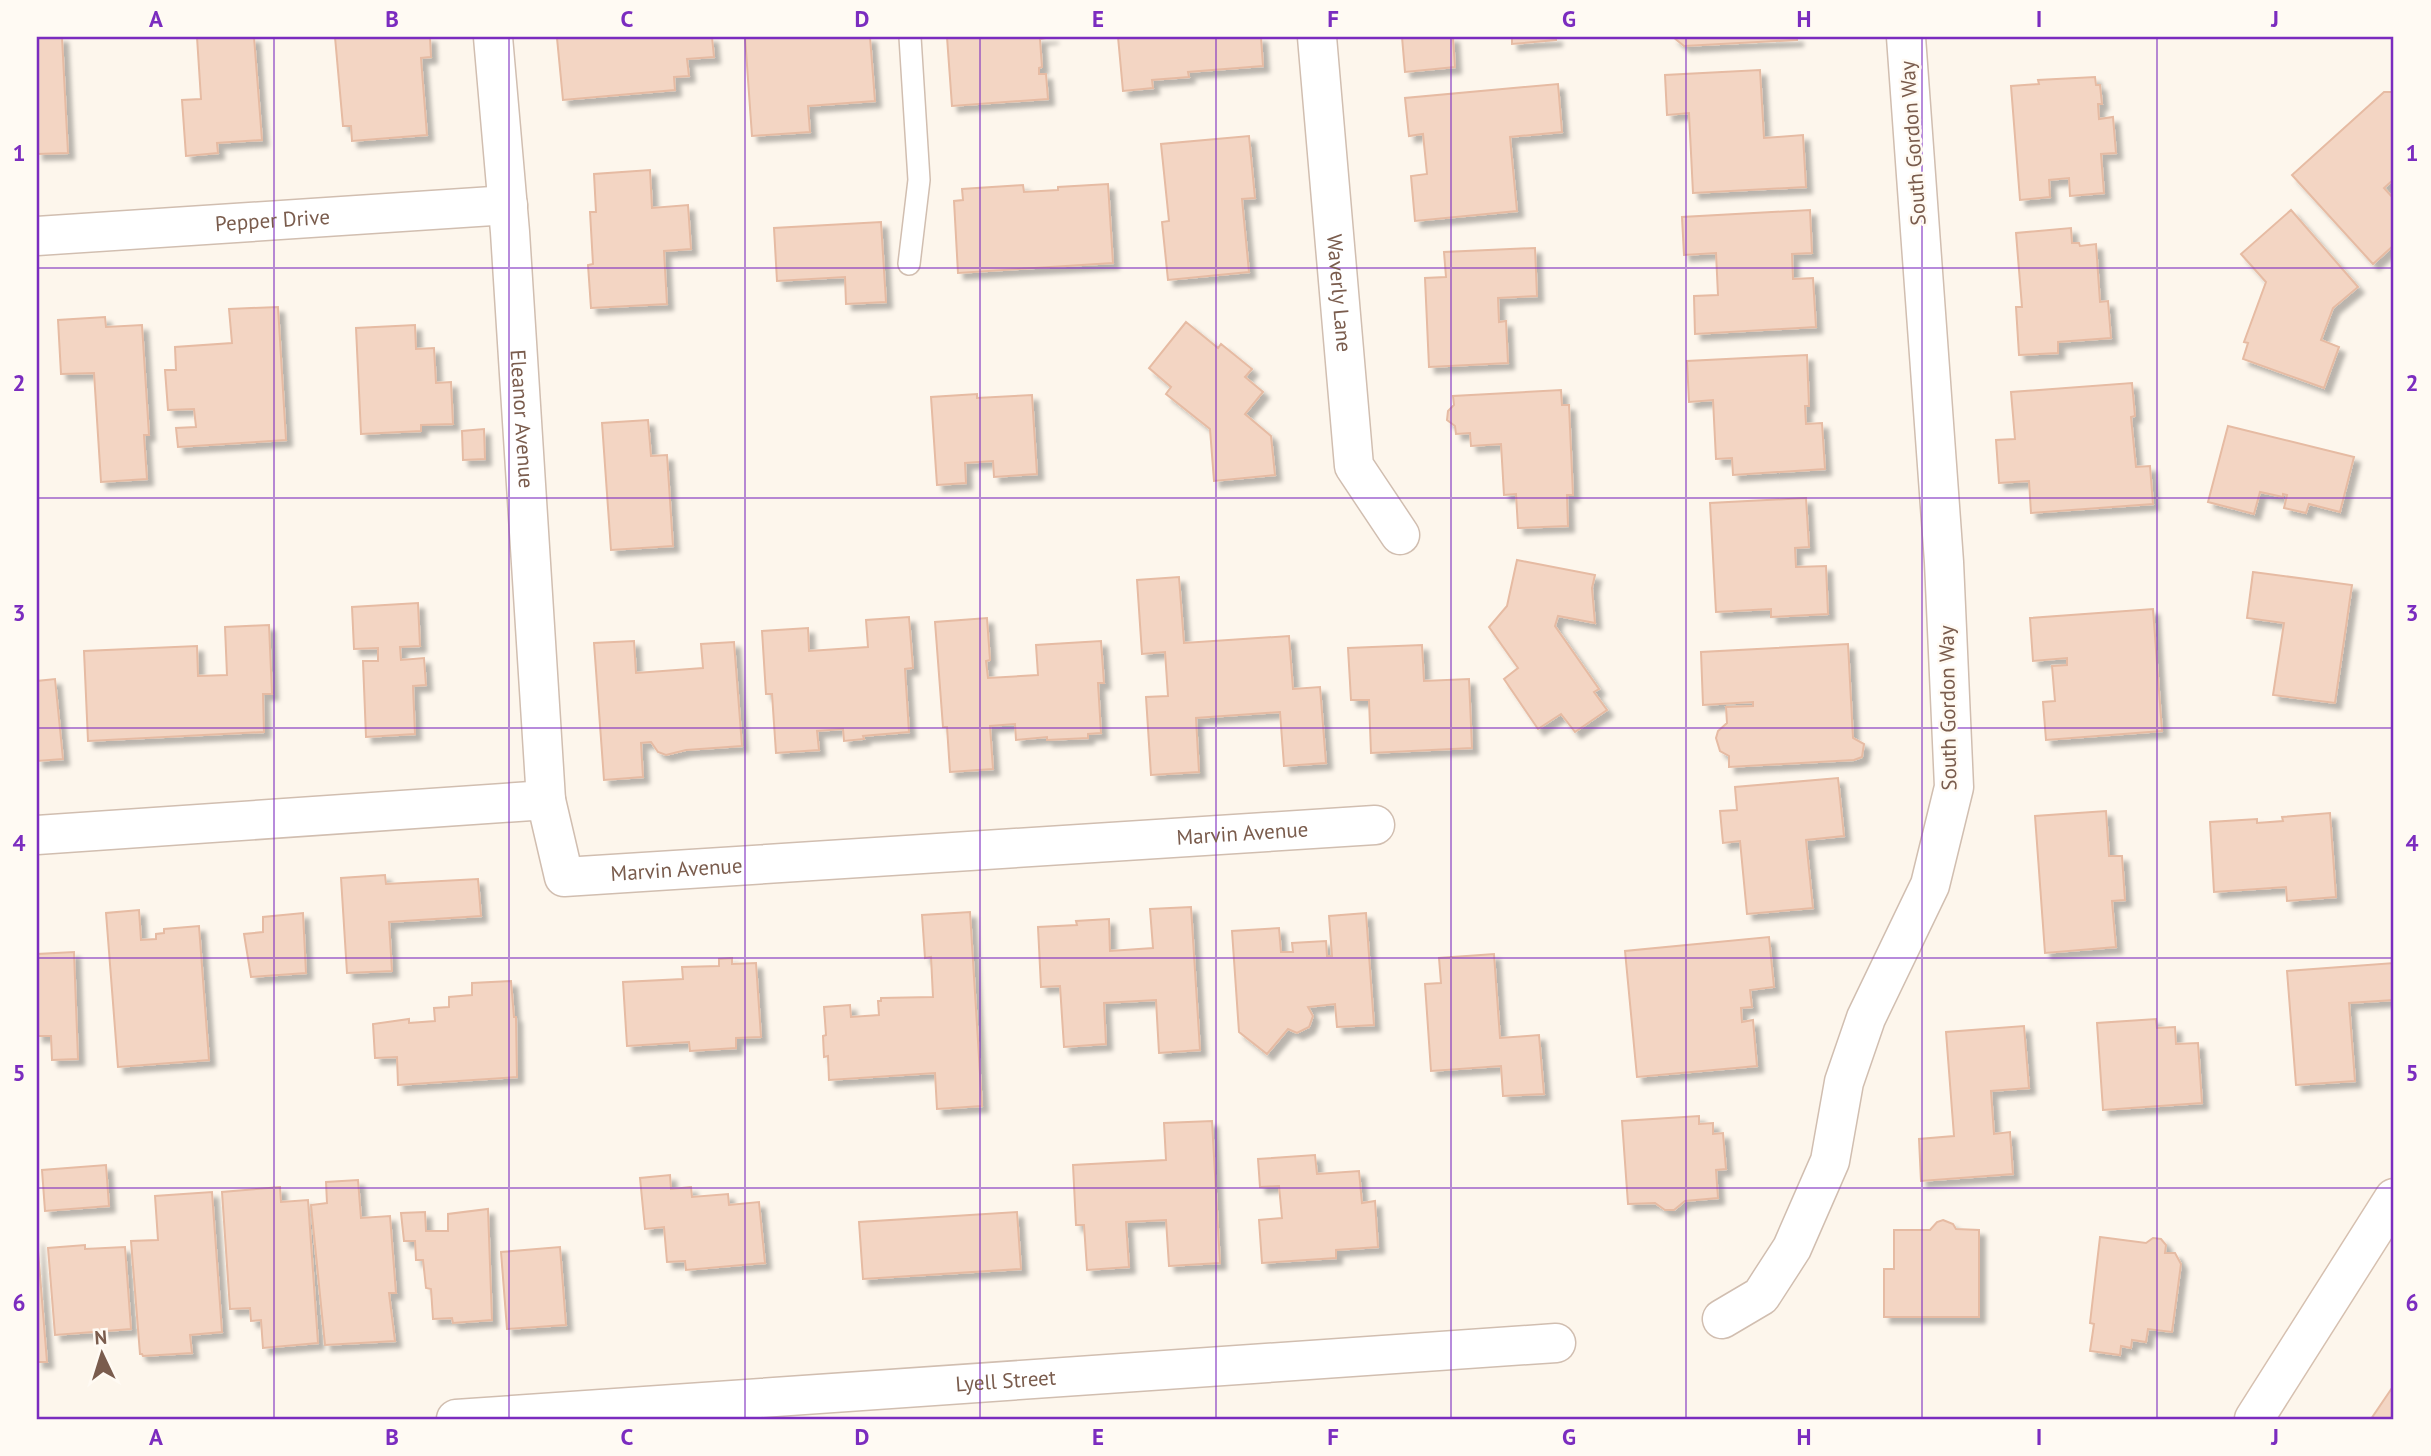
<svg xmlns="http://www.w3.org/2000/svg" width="2431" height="1456" viewBox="0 0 2431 1456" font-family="'PT Sans',sans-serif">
  <defs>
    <filter id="shadow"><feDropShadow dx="6" dy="6" stdDeviation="2" flood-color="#0004"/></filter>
  </defs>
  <rect width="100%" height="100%" fill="#fdf6ec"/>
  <path fill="#f3d5c3" stroke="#e6bba3" stroke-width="2" filter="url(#shadow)" d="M37 37H62L68 153 37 154Z
    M197 37H254L262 140 217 143 218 153 186 156 182 100 201 99Z
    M335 37H430L431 57 421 58 427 135 352 141 351 126H343Z
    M563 37H712L714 57 687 59 689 76 674 77 675 90 563 100 557 38Z
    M745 37H870L875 101 808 106 810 132 752 136Z
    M947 37H1053L1040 39 1042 67 1039 68V74H1046L1048 99 952 106Z
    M1118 37H1261L1263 66 1188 72 1189 77 1152 80 1153 88 1123 91Z
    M1402 37H1453L1455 67 1405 72Z
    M1512 37H1556V40L1512 44Z
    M1673 37H1797V40L1684 46Z
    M1760 70 1764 138 1803 135 1806 187 1693 193 1689 113 1667 115 1665 75Z
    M2095 77 2096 85H2100L2102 104H2098L2099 119 2113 117 2116 153 2101 154 2104 193 2070 196 2069 178 2049 180 2050 197 2020 200 2011 86 2039 84 2038 80Z
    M1558 84 1562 132 1510 137 1517 211 1415 221 1411 176 1427 174 1423 134 1409 136 1405 98Z
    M2384 92H2394V179L2384 188 2394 199V245L2373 264 2292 175Z
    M1249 136 1255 198 1242 199 1249 272 1168 280 1162 222 1169 221 1161 144Z
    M650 170 652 208 688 205 691 249 664 251 667 304 591 308 588 265 593 264 590 212H596L594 174Z
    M1108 184 1113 263 958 273 954 201 963 200 962 189 1023 185 1024 192 1058 190V187Z
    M1810 210 1812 253 1792 254 1793 279 1813 278 1816 327 1695 334 1694 296 1718 295 1716 253 1684 255 1682 217Z
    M2291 210 2358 287 2333 308 2321 340 2339 347 2324 388 2243 359 2248 343 2244 342 2266 282 2241 254Z
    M881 222 886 302 846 304 845 277 777 281 774 228Z
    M2071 228 2072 243H2079L2080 246 2096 244 2100 302 2108 301 2111 338 2058 342V353L2019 355 2016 307H2022L2016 233Z
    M1535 248 1537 296 1498 298 1499 322 1506 321 1508 363 1429 367 1425 278 1446 277 1444 252Z
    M278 307 286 440 178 447 176 428 196 427 194 409 168 410 165 370H176L175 347 232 343 229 309Z
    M105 317 106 327 142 325 149 435H144L147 479 101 482 94 373 61 374 58 320Z
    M1186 322 1218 348 1221 344 1252 369 1245 377 1263 392 1245 414 1271 436 1275 475 1214 481 1210 429 1166 394 1171 387 1149 368Z
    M415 325 416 349 434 348 436 383 451 382 453 424 421 425V431L361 434 356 328Z
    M1807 355 1809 406H1805L1806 424 1822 423 1825 469 1733 475 1732 458 1716 459 1713 400 1689 402 1687 361Z
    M2132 383 2135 416 2131 417 2136 467 2150 466 2153 504 2031 513 2029 481 1999 483 1996 440 2015 439 2011 392Z
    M1561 390 1562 405H1569L1573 495H1567L1568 526 1518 528 1516 494 1504 495 1501 444 1471 446 1470 433 1456 434 1455 426 1447 420 1448 411 1454 405 1453 396Z
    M977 394V398L1032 395 1037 474 994 477 993 461 965 463 966 483 937 485 931 397Z
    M648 420 651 456 667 455 673 546 611 550 602 423Z
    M2228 426 2354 457 2340 512 2309 504 2306 513 2284 508 2287 495 2283 494V497L2260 492 2254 514 2208 502Z
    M484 429 485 459 463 460 462 431Z
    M1806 498 1809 547 1795 548 1796 567 1826 566 1828 614 1771 617V609L1716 612 1710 503Z
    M1517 560 1595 575 1592 588 1595 623 1558 616 1555 626 1599 689 1594 692 1607 710 1575 732 1561 714 1538 729 1504 679 1518 668 1489 627 1507 606Z
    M2253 572 2352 585 2335 703 2273 695 2284 623 2247 618Z
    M1179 577 1184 643 1289 636 1293 689 1320 687 1326 763 1284 766 1280 712 1196 718 1199 772 1151 775 1146 697 1168 696 1165 652 1142 654 1137 580Z
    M418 603 420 646 400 647 401 660 424 658 426 685 413 686 415 734 366 737 363 661H378V648L354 649 352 607Z
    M2153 609 2162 731 2046 740 2043 702 2055 701 2052 666 2067 665V658L2033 661 2030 618Z
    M909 617 913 668 905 669 909 732 863 736 864 739 844 741 843 729 817 731 819 750 776 753 772 694H766L762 631 808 628 809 651 868 647 866 620Z
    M987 618 990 660 986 661 988 678 1038 675 1036 645 1101 641 1104 683H1098L1101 733 1088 734V738L1047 740V737L1016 740 1015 724 990 726 993 769 950 772 947 727H943L935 622Z
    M269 625 272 694H263L264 732 88 741 84 651 197 646 198 676 227 675 225 627Z
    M634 641 636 673 703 668 701 644 734 642 742 746 686 750 666 755 658 752 651 742 641 743 643 777 604 780 594 643Z
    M1848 644 1853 738 1864 744 1862 757 1854 760 1729 767V756L1720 751 1716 738 1718 731 1727 723 1726 707 1753 706V702L1703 705 1701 652Z
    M1422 645 1424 681 1469 679 1472 748 1371 753 1369 700H1351L1348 648Z
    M55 679 63 759 37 761V681Z
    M1838 778 1844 836 1806 840 1813 908 1747 914 1740 841 1723 843 1720 811 1737 810 1735 787Z
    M2106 811 2109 856H2122L2125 900 2112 901 2116 947 2045 953 2035 816Z
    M2330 813 2336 897 2287 901 2286 887 2214 892 2210 822 2257 819V823L2283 821 2282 817Z
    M385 875 386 884 478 879 481 916 389 922 392 971 347 973 341 878Z
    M1191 907 1200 1050 1159 1053 1156 1000 1104 1003 1106 1044 1064 1047 1060 986 1041 987 1038 927 1077 925 1076 921 1109 919 1110 951 1153 948 1150 909Z
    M139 910 141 940 156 939V934L164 933V929L199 926 209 1060 118 1067 106 913Z
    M970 912 982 1106 937 1109 935 1073 829 1080 828 1056 824 1057 823 1036 826 1035 824 1007 850 1005 851 1017 879 1015 878 1001H881V998L933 997 931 957 925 958 922 915Z
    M303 913 306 973 251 977 244 934 263 932V917Z
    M1366 913 1374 1025 1337 1027 1335 1004 1308 1007 1313 1016 1309 1027 1297 1033 1288 1029 1267 1054 1239 1032 1232 931 1279 928 1281 952H1293L1292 943 1326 941 1327 956H1332L1329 916Z
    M1769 937 1774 987 1750 990 1752 1007 1741 1008 1742 1022 1753 1020 1757 1066 1637 1077 1625 951Z
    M74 952 78 1059 52 1060 51 1036H37V954Z
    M1494 954 1500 1038 1539 1035 1544 1094 1503 1096 1501 1066 1431 1071 1425 984 1441 983 1439 958Z
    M732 958V964L756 963 761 1037 736 1038V1048L690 1051 689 1042 627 1046 623 982 683 979 682 967 719 966V959Z
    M2394 963V1000L2349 1003 2355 1081 2296 1085 2287 971Z
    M511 981 514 1017H516L517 1077 398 1085 397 1057 375 1058 373 1024 409 1019V1023L435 1021 434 1008 449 1007V997L472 995V983Z
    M2156 1019 2157 1028 2175 1027 2176 1044 2198 1043 2202 1103 2103 1110 2097 1023Z
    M2024 1026 2029 1088 1991 1091 1994 1134 2010 1132 2013 1174 1921 1181 1919 1139 1954 1136 1946 1032Z
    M1699 1116V1124L1713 1123V1134L1723 1133 1726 1169 1716 1170 1718 1198 1685 1201 1674 1210H1665L1655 1203 1628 1204 1622 1121Z
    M1212 1121 1220 1263 1169 1266 1166 1220 1126 1222 1129 1267 1087 1270 1084 1225H1076L1073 1165 1166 1160 1164 1123Z
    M1315 1155 1317 1174 1359 1171 1362 1203 1375 1201 1378 1247 1336 1250V1258L1262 1263 1259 1220 1282 1218 1279 1186 1260 1187 1258 1159Z
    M106 1165 109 1206 45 1211 42 1170Z
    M670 1175 671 1189 691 1187 692 1197 728 1194 729 1205 759 1202 765 1263 686 1270 685 1261 667 1262 664 1227 645 1229 640 1178Z
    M358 1180 361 1218 390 1216 396 1293H389L395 1341 325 1345 311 1205 327 1203 326 1182Z
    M280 1187 281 1202 308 1200 318 1343 263 1348 261 1320 251 1321 250 1308 230 1309 222 1192Z
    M212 1192 222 1332 190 1335 192 1353 143 1356 142 1354H140L131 1241 158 1240 155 1196Z
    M488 1209 492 1320 453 1323 452 1318 433 1319 431 1289 426 1288 423 1260H416L415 1241H404L401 1213 425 1212 426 1231H448V1214Z
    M1017 1212 1021 1269 863 1279 859 1222Z
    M1943 1220 1953 1224 1956 1229 1979 1230V1317H1884V1269H1894V1230H1930L1937 1222Z
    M2100 1237 2146 1243 2153 1238 2161 1239 2166 1245 2165 1253H2175L2181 1264 2172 1332 2148 1329 2146 1342 2132 1340 2131 1348 2121 1346 2120 1355 2090 1351 2094 1324 2090 1323Z
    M37 1238 47 1362H37Z
    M85 1245V1249L125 1247 131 1329 55 1335 48 1248Z
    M560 1247 566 1325 507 1329 501 1252Z
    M2394 1385V1419H2371Z"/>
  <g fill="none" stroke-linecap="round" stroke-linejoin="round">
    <defs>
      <path id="service" d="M909 264 919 180 910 37"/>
      <g id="minor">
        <path id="s1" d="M493 37 510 232 546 800"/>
        <path id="s2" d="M1317 37 1354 466 1400 535"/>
        <path id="s3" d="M37 236 508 205"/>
        <path id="s4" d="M37 835 546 800 564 877 1375 825"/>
        <path d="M1722 1319 1761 1296 1792 1248 1830 1161 1844 1082 1866 1018 1930 885 1954 787 1944 562 1906 37"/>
        <path id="s5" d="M456 1419 1556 1343"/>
      </g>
      <path id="secondary" d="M2254 1419 2394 1198"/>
    </defs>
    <use href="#service" stroke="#d1beb0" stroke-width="24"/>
    <use href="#minor" stroke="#d1beb0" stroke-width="41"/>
    <use href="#secondary" stroke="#d6c0b0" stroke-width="41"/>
    <use href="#service" stroke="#fff" stroke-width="21"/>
    <use href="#minor" stroke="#fff" stroke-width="38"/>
    <use href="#secondary" stroke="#fff" stroke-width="38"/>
  </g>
  <path fill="none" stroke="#7b2cbf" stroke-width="2" stroke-opacity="0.55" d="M274 37V1419M509 37V1419M745 37V1419M980 37V1419M1216 37V1419M1451 37V1419M1686 37V1419M1922 37V1419M2157 37V1419M37 268H2394M37 498H2394M37 728H2394M37 958H2394M37 1188H2394"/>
  <g text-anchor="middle" stroke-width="5" stroke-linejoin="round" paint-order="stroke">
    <g font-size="21" fill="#7a5c4d" stroke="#fffaf3">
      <text transform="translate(1913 143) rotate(-94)" y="7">South Gordon Way</text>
      <text dy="7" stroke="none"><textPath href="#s3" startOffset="236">Pepper Drive</textPath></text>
      <text dy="7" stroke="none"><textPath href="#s2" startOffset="257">Waverly Lane</textPath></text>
      <text dy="7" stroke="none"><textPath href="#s1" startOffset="383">Eleanor Avenue</textPath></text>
      <text transform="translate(1948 708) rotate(-91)" y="7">South Gordon Way</text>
      <text dy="7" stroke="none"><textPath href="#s4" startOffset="1269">Marvin Avenue</textPath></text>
      <text dy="7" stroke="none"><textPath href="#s4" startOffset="702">Marvin Avenue</textPath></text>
      <text dy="7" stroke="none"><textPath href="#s5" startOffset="551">Lyell Street</textPath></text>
    </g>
  </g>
  <rect width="2431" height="1456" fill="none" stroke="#fffaf3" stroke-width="77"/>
  <g transform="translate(102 1354) rotate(356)" stroke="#fffaf3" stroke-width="5" paint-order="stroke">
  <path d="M0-5L12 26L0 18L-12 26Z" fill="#7a5c4d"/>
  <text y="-10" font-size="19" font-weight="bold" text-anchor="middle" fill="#7a5c4d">N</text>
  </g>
  <rect x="38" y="38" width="2354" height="1380" fill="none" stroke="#7b2cbf" stroke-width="2.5"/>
  <g font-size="23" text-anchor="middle" font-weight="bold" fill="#7b2cbf">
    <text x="156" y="27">A</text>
    <text x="392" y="27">B</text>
    <text x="627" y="27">C</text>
    <text x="862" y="27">D</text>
    <text x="1098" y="27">E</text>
    <text x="1333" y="27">F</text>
    <text x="1569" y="27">G</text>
    <text x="1804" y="27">H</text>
    <text x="2039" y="27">I</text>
    <text x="2275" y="27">J</text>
    <text x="19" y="161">1</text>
    <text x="2412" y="161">1</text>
    <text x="19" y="391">2</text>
    <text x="2412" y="391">2</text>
    <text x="19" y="621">3</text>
    <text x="2412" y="621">3</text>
    <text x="19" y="851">4</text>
    <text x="2412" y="851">4</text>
    <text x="19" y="1081">5</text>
    <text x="2412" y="1081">5</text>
    <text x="19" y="1311">6</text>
    <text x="2412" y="1311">6</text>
    <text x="156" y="1445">A</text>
    <text x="392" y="1445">B</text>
    <text x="627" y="1445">C</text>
    <text x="862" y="1445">D</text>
    <text x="1098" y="1445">E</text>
    <text x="1333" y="1445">F</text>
    <text x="1569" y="1445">G</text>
    <text x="1804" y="1445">H</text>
    <text x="2039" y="1445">I</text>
    <text x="2275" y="1445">J</text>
  </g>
</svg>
